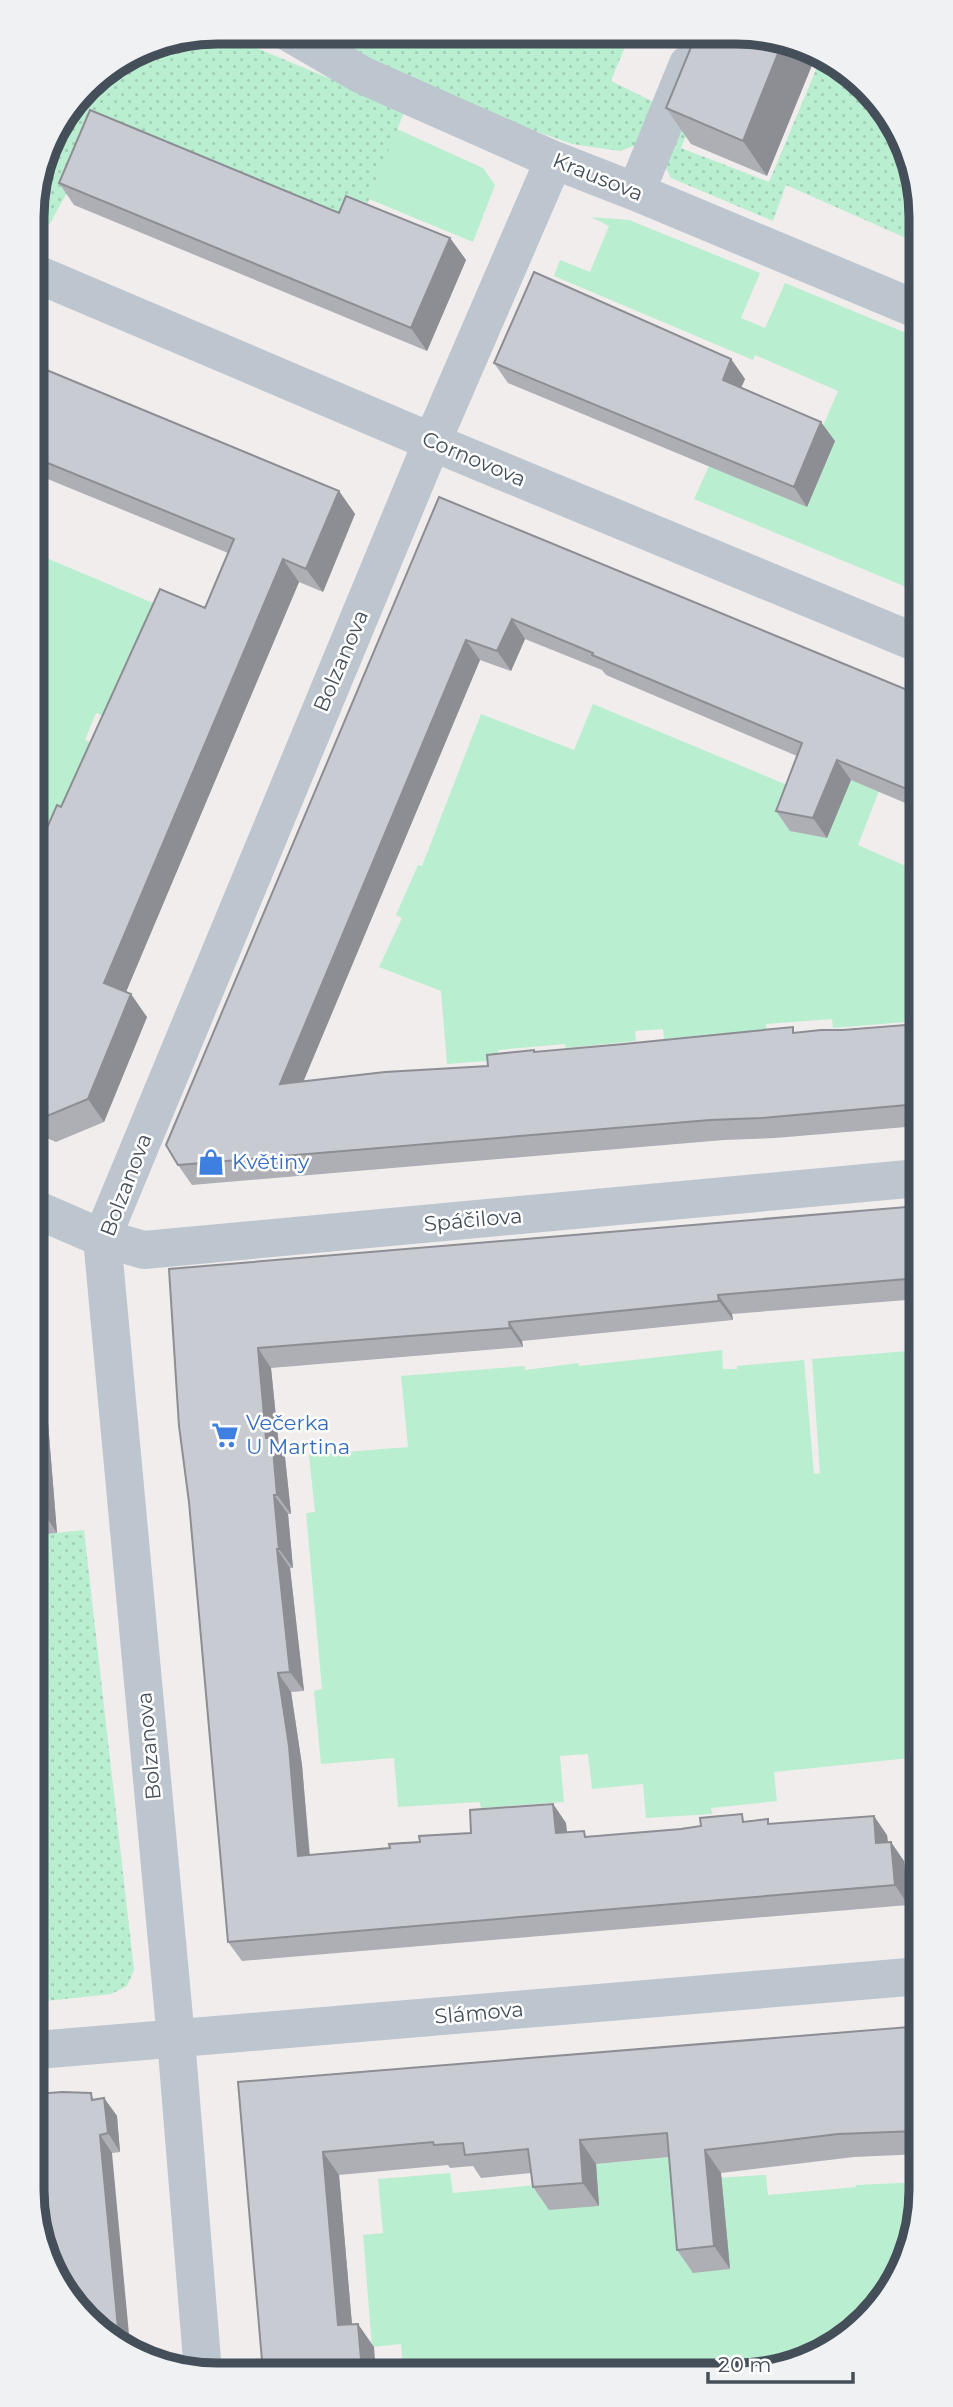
<svg xmlns="http://www.w3.org/2000/svg" width="953" height="2407" viewBox="0 0 953 2407" font-family="Montserrat,sans-serif">
  <defs>
    <pattern id="park-dots" width="8" height="8" patternUnits="userSpaceOnUse" patternTransform="scale(1.75)"><rect width="8" height="8" fill="#baeed0"/><path d="M2 2h.1M6 6h.1" fill="none" stroke="#a1ceb5" stroke-width="1.8" stroke-linecap="round"/></pattern>
  </defs>
  <rect width="100%" height="100%" fill="#f0edec"/>
  <path fill="url(#park-dots)" d="M218 32 405 110 355 235 68 191 49 225 32 218V204L50 135 94 78 146 45Z
    M339 32 410 33 431 42 435 33 630 34 611 81 664 107 653 139 620 151 572 144 471 108 368 64Z
    M820 60 867 86 915 169V242L786 185 773 221 671 178 663 162 680 111 694 116 681 148 769 182Z
    M84 1530 134 1970 127 1986 111 1994 37 2002 36 1535Z"/>
  <path fill="#baeed0" d="M397 129 483 168 495 185 473 242 369 199Z
    M591 217 629 220 760 273 741 318 765 328 785 283 916 337V591L694 499 709 466 819 435 838 391 755 355 753 360 554 276 560 260 590 272 609 226Z
    M44 557 172 611 123 724 96 713 85 740 103 748 34 910 33 584Z
    M593 704 804 792 790 830 827 837 851 778 879 791 858 845 917 871 918 1021 833 1028 832 1019 766 1024V1030L664 1039 663 1029 635 1031 636 1041 566 1048 565 1044 498 1050 499 1060 447 1064 441 991 379 967 402 918 396 915 418 865 422 866 481 714 574 750Z
    M722 1350 723 1369H737V1366L804 1360 814 1474 820 1473 812 1359 919 1350 920 1757 774 1772 777 1801 711 1808 712 1814 646 1818 643 1784 592 1789 588 1754 560 1756 564 1802 481 1808 480 1802 398 1807 394 1758 321 1764 314 1691 322 1689 306 1513 315 1512 309 1455 408 1447 401 1376 525 1366V1370L578 1363 579 1366Z
    M683 2156 685 2180 766 2175 768 2195 856 2187V2185L921 2182V2202L908 2261 876 2312 784 2369 403 2371 401 2344 372 2347 363 2235 383 2233 378 2179 450 2173 453 2193 546 2184 596 2164Z"/>
  <g fill="none" stroke-linecap="round" stroke-linejoin="round">
    <path stroke="#bdc6cf" stroke-width="38" d="M288 32 362 75 554 160 636 192 916 309
      M636 192 688 64
      M32 272 432 442 917 643
      M35 1209 102 1238 144 1250 918 1178
      M37 2050 920 1976
      M203 2372 176 2039 102 1238 432 442 554 160"/>
  </g>
  <path fill="#adafb5" d="M696 35 767 176 691 144 666 108Z
    M59 183 339 213 450 238 466 260 427 351 74 205Z
    M731 359 745 379 741 388 835 441 807 507 508 383 494 363Z
    M32 364 339 491 355 514 323 592 299 582 126 992 147 1017 104 1122 56 1142 35 1133 34 899 40 885 34 877V857L61 807 205 608 228 553 33 473Z
    M439 497 917 694V808L851 780 827 838 790 831 776 811 797 756 606 675 602 670 525 639 511 671 480 660 303 1081 488 1066 535 1052 918 1024V1126L775 1138 724 1140 192 1185 178 1165Z
    M918 1206 919 1299 732 1314 733 1320 522 1341 523 1347 271 1368 279 1447 285 1457 291 1514H288L293 1568H290L304 1691 291 1692 302 1765 310 1855 390 1848 471 1833 553 1804 566 1823 567 1833 588 1837 681 1829 748 1822 887 1835 888 1842 904 1861 908 1905 242 1961 228 1942 169 1269Z
    M35 1273 36 1275 57 1533 36 1535Z
    M921 2026V2154L854 2157 721 2173 730 2269 693 2273 677 2250 669 2157 596 2164 599 2206 549 2210 533 2187 531 2173 481 2178 473 2166 450 2168 448 2165 339 2175 352 2324 374 2347 263 2372 238 2082Z
    M37 2094 95 2099 104 2098 117 2116 120 2152 112 2153 40 2204H38Z"/>
  <path fill="#8d8e94" d="M783 41 815 58 767 176 743 141Z
    M450 238 466 260 427 351 411 328Z
    M731 359 745 379 736 399 723 380Z
    M821 422 835 441 807 507 794 487Z
    M339 491 355 514 323 592 306 569Z
    M283 559 299 582 120 1006 104 983Z
    M512 619 525 639 511 671 497 651Z
    M466 640 480 660 294 1104 280 1084Z
    M837 760 851 780 827 838 813 818Z
    M131 994 147 1017 104 1122 88 1099Z
    M35 1273 36 1275 57 1533 45 1515 35 1398Z
    M718 1295 732 1314 733 1320 719 1301Z
    M509 1322 522 1341 523 1347 510 1328Z
    M258 1348 271 1368 279 1447 285 1457 291 1514 277 1495 266 1438Z
    M274 1495 288 1514 293 1568 279 1549Z
    M277 1549 290 1568 304 1691 290 1672Z
    M278 1673 291 1692 302 1765 311 1875 298 1856Z
    M553 1804 566 1823 569 1853 556 1833Z
    M874 1816 887 1835 890 1863 876 1843Z
    M891 1842 904 1861 908 1905 895 1885Z
    M104 2098 117 2116 120 2152 108 2133Z
    M100 2135 112 2153 130 2345 119 2339Z
    M580 2140 596 2164 599 2206 583 2183Z
    M705 2150 721 2173 730 2269 714 2246Z
    M323 2152 339 2175 354 2348 338 2325Z
    M358 2324 374 2347 376 2371H362Z"/>
  <path fill="#c9cbd3" stroke="#8d8e94" stroke-width="2" d="M696 35H772L783 41 743 141 666 108Z
    M90 110 339 213 346 196 450 238 411 328 59 183Z
    M534 272 731 359 723 380 821 422 794 487 494 363Z
    M32 364 339 491 306 569 283 559 104 983 131 994 88 1099 40 1119 35 1117 34 899 44 876 34 871V857L57 805 61 807 160 589 205 608 234 539 33 457Z
    M439 497 917 694V789L916 793 837 760 813 818 776 811 802 743 592 655 593 653 512 619 497 651 466 640 280 1084 385 1072 488 1066 487 1055 534 1050V1052L624 1044 793 1027V1033L821 1030H843L918 1024V1104L761 1118 710 1120 178 1165 166 1145Z
    M918 1206V1278L718 1295 719 1301 509 1322 510 1328 258 1348 266 1438H272L277 1495H274L279 1549H277L290 1672 278 1673 289 1746 298 1856 390 1848 389 1844 420 1842 419 1836 471 1833 470 1810 553 1804 556 1833 584 1831 585 1837 681 1829 701 1826 700 1818 742 1814 743 1822 768 1819V1824L874 1816 876 1843 891 1842 895 1885 228 1942 189 1502 179 1426 169 1269Z
    M35 1398 45 1515 36 1516Z
    M921 2026V2136H917L916 2131 838 2134 705 2150 714 2246 677 2250 667 2133 580 2140 583 2183 533 2187 528 2149 465 2155 463 2143 434 2145 433 2142 323 2152 338 2325 358 2324 362 2371 263 2372 238 2082Z
    M62 2092 91 2093 92 2100 104 2098 108 2133 100 2135 119 2339 86 2321 44 2249 38 2184 37 2094Z"/>
  <defs>
    <symbol id="shop-bare" viewBox="-9 -9 18 18"><path d="M-5-2.5h2.3a2.7 3.5 0 0 1 5.4 0H5L5.5 6h-11ZM-1.5-2.5h3a1.5 2.3 0 0 0-3 0Z" fill="#3f7fe0" stroke="#fff" stroke-width="2.5" paint-order="stroke"/></symbol>
    <symbol id="supermarket-bare" viewBox="-9 -9 18 18"><path d="M-6-5.5h2.5l.6 2H6L4.5 2H-2.5L-4.4-4H-6ZM-1.5 3.2a1.3 1.3 0 1 0 .1 0ZM3 3.2a1.3 1.3 0 1 0 .1 0Z" fill="#3f7fe0" stroke="#fff" stroke-width="2.5" paint-order="stroke"/></symbol>
  </defs>
  <g fill-rule="evenodd">
    <use href="#shop-bare" x="192" y="1143" width="38" height="38"/>
    <use href="#supermarket-bare" x="206" y="1416" width="38" height="38"/>
  </g>
  <g text-anchor="middle" stroke-width="5" stroke-linejoin="round" paint-order="stroke">
    <g font-size="21" fill="#454f5a" stroke="#fff">
      <text transform="translate(598 177) rotate(22)" y="7">Krausova</text>
      <text transform="translate(474 459) rotate(23)" y="7">Cornovova</text>
      <text transform="translate(341 661) rotate(-67)" y="7">Bolzanova</text>
      <text transform="translate(126 1185) rotate(-69)" y="7">Bolzanova</text>
      <text transform="translate(473 1220) rotate(-5)" y="7">Spáčilova</text>
      <text transform="translate(149 1746) rotate(-95)" y="7">Bolzanova</text>
      <text transform="translate(479 2013) rotate(-5)" y="7">Slámova</text>
    </g>
    <g font-size="21" fill="#366cbe" stroke="#fff" text-anchor="start">
      <text x="232" y="1169">Květiny</text>
      <text x="246" y="1430">Večerka<tspan x="246" dy="24">U Martina</tspan></text>
    </g>
  </g>
  <path d="M0 0H953V2407H0ZM217 44H736A173 173 0 0 1 909 217V2190A173 173 0 0 1 736 2363H217A173 173 0 0 1 44 2190V217A173 173 0 0 1 217 44Z" fill="#f0f1f2" fill-rule="evenodd"/>
  <path fill="none" stroke="#454f5a" stroke-width="9" d="M217 44H736A173 173 0 0 1 909 217V2190A173 173 0 0 1 736 2363H217A173 173 0 0 1 44 2190V217A173 173 0 0 1 217 44Z"/>
  <path d="M708 2372v10h145v-10" fill="none" stroke="#454f5a" stroke-width="3.5"/>
  <text x="718" y="2372" font-size="21" fill="#454f5a" stroke="#ffffff" stroke-width="5" paint-order="stroke">20 m</text>
</svg>
